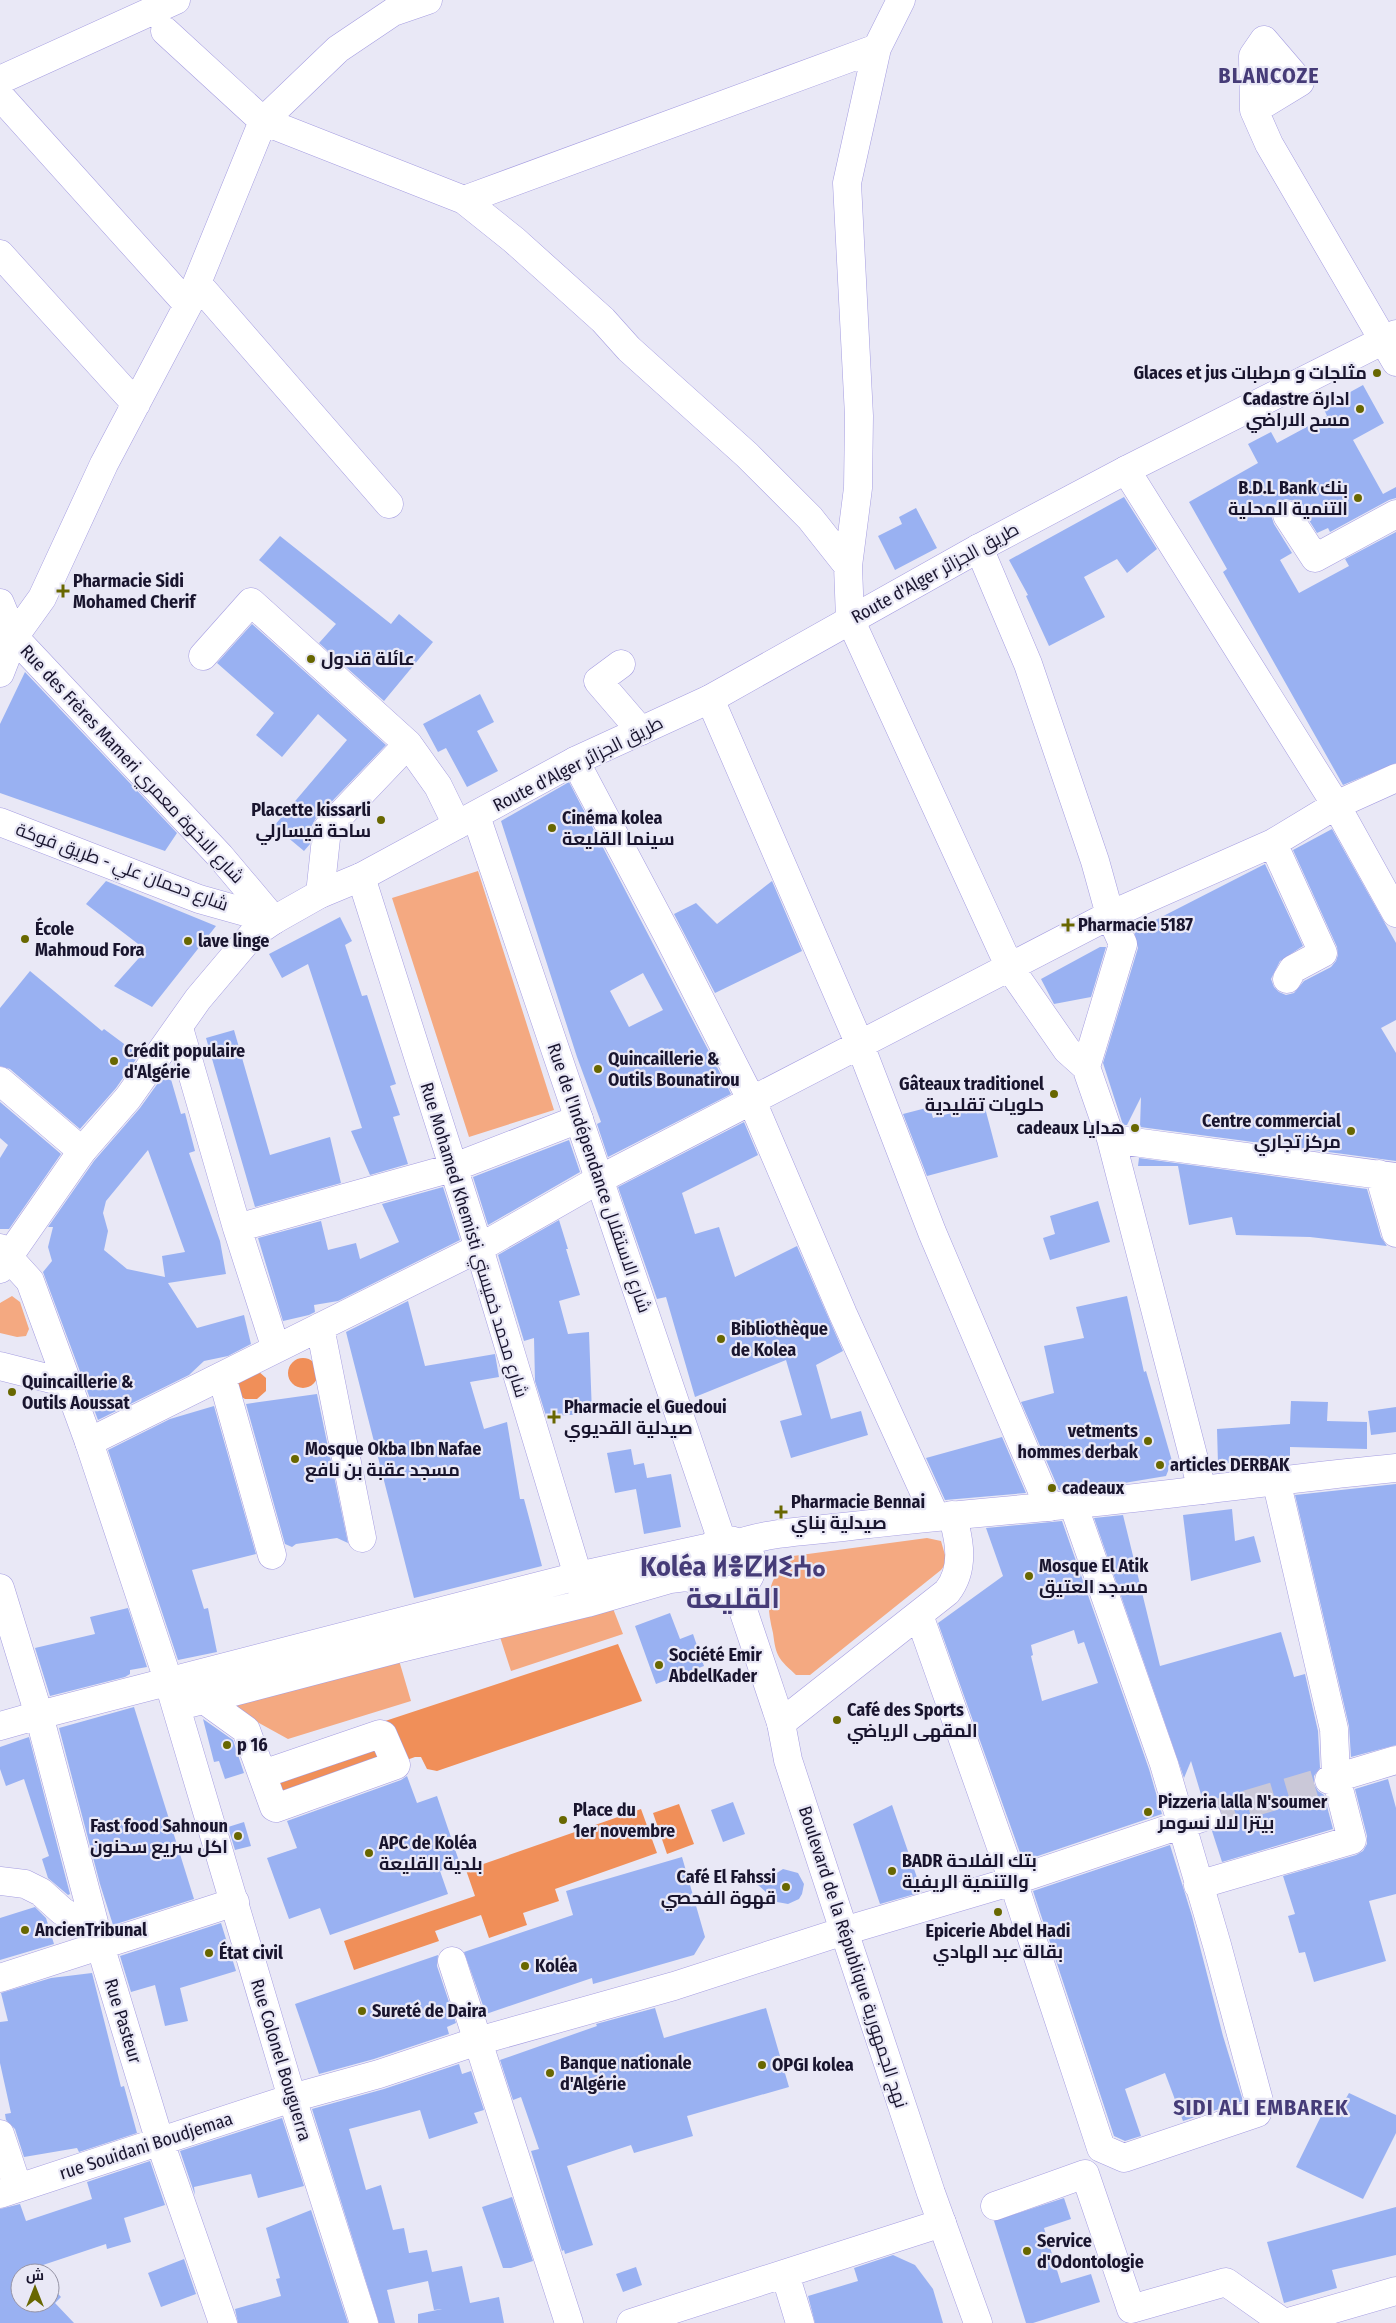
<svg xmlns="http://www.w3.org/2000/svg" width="1396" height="2323" viewBox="0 0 1396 2323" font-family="'Fira Sans Condensed',Cairo,'Noto Sans Tifinagh',sans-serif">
  <rect width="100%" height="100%" fill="#e9e8f6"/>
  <path fill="#f4a981" d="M478 871 554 1110 469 1137 392 898Z
    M12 1296 20 1302 29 1329 26 1336 17 1337 0 1333V1303Z
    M927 1538 941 1541 947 1562 941 1570 810 1675H796C790 1669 781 1662 778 1655 775 1649 774 1640 773 1633 765 1600 766 1579 793 1556Z
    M612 1606 623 1634 511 1671 500 1637Z
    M398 1657 411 1701 288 1739 226 1705Z"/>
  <path fill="#f08f59" d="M288 1373a15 15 0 1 1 30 0a15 15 0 1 1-30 0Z
    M257 1370 266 1378V1391L257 1399H245L240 1396 237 1378Z
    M618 1644 642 1701 437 1771 427 1769 421 1757H415L287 1803 264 1761Z
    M679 1804 694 1844 667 1854 653 1813Z
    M641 1809 657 1853 555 1889 559 1901 523 1913 527 1925 489 1938 481 1915 435 1931 439 1941 354 1970 344 1941 475 1896 466 1870Z"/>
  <path fill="#99b1f2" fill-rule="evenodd" d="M1363 385 1384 423 1353 440 1383 494 1396 487V498L1389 500 1330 532 1328 528 1317 533 1300 506 1294 501 1286 499 1278 502 1273 508 1271 515 1274 524 1292 553 1280 560 1299 593 1349 566 1345 559 1396 532V763L1343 785 1223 572 1227 569 1189 502 1258 463 1248 444 1271 432 1277 443 1327 416 1323 407Z
    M1124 497 1157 549 1127 573 1117 559 1084 577 1105 617 1049 646 1026 596 1028 595 1009 560Z
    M916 508 937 548 895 570 878 536 902 524 899 517Z
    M280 536 391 624 399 614 433 642 384 701 319 643 336 624 259 560Z
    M252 624 386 745 316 818 311 827 310 844 304 851 274 826 347 740 318 714 282 757 256 735 274 713 217 663Z
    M25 672 177 833 165 851 0 793V724Z
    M480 694 494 722 477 731 498 771 467 787 446 748 438 752 423 724Z
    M569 782 731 1094 608 1157 597 1124 601 1122 577 1057 501 821ZM643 973 663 1010 629 1027 610 991Z
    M1332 829 1396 943V1020L1381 1028 1396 1053V1161L1140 1127 1141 1097 1127 1125H1123L1103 1063 1138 948 1134 931 1265 864 1303 946 1280 961 1271 979 1274 987 1279 992 1286 995 1294 993 1304 981 1331 967 1336 961 1338 955 1337 947 1293 850Z
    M106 881 216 926 152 1007 114 986 146 950 86 904Z
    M772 881 802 951 715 993 674 914 696 903 717 924Z
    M340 917 352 941 345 945 362 996 367 995 396 1084 390 1086 400 1115 393 1117 408 1164 370 1175 351 1131 362 1128 308 964 282 978 269 954Z
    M1100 947H1106L1091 997 1054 1004 1041 979Z
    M30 971 102 1031 104 1029 139 1055 116 1088 80 1129 10 1069 0 1066V1008Z
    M234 1030 270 1155 330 1137 341 1183 255 1207 206 1038Z
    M168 1069 181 1114 185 1113 195 1151 189 1153 220 1241 226 1274 168 1283 197 1328 244 1315 251 1344 228 1356 204 1361 189 1375 98 1420 43 1272 52 1261 48 1247 53 1227H48L94 1161 140 1108ZM148 1150 185 1252 162 1256 165 1277 127 1269 104 1250 108 1231 103 1213 106 1201Z
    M0 1102 61 1154 9 1229H0V1158L8 1145 0 1138Z
    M984 1104 998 1157 927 1176 903 1114 930 1107 933 1118Z
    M744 1122 758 1155 682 1193 695 1234 719 1227 735 1277 797 1246 843 1351 816 1365 831 1419 861 1411 868 1435 791 1458 780 1421 802 1415 786 1360 695 1397 666 1297 657 1299 618 1187Z
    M569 1140 580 1172 488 1225 473 1177Z
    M1139 1158 1367 1189 1381 1237 1387 1246 1310 1237 1236 1235 1232 1217 1189 1225 1178 1166H1138Z
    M443 1187 460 1240 338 1301 314 1305 315 1312 309 1315 283 1321 258 1238 321 1221 328 1250 356 1243 360 1259 399 1242 382 1204Z
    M1098 1201 1110 1242 1050 1260 1043 1238 1055 1234 1050 1216Z
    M559 1220 568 1249H566L580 1295 559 1301 568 1334 589 1332 592 1414 546 1416 535 1381 534 1338 524 1341 498 1255Z
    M1127 1296 1144 1372 1146 1371 1172 1461 1166 1476 1118 1484 1059 1490 1021 1402 1054 1393 1044 1346 1084 1338 1076 1307Z
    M408 1301 425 1366 495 1354 499 1377 470 1382 484 1429 507 1422 520 1499H524L542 1566 414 1598 346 1332Z
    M317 1394 348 1543 337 1538 296 1544 292 1547 285 1544 246 1404Z
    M1291 1401 1328 1402 1327 1421 1367 1422V1449L1290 1447V1458L1218 1464 1217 1429 1290 1424Z
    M214 1406 256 1554 192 1570 204 1609 208 1608 217 1652 178 1660 108 1450 170 1419Z
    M1396 1407V1432L1371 1435 1368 1411Z
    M1002 1437 1026 1493 945 1500 926 1458Z
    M631 1449 634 1465 644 1463 647 1478 671 1474 681 1527 644 1534 636 1489 615 1493 607 1453Z
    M1396 1484V1745L1351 1757 1349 1726 1295 1495Z
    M1232 1509 1235 1541 1254 1536 1261 1562 1191 1581 1183 1515Z
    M1123 1515 1160 1666 1281 1632 1294 1677 1305 1674 1318 1731 1320 1768 1314 1776V1784L1318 1791 1324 1795 1333 1829 1222 1862 1212 1831 1218 1827 1222 1820V1811L1217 1804 1211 1801H1203L1191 1761 1184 1778 1094 1518Z
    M1062 1521 1149 1769 1162 1814 1023 1861 938 1623 1003 1576 986 1528ZM1074 1630 1078 1644 1084 1642 1098 1683 1042 1701 1031 1656 1033 1655 1031 1645Z
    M128 1608 147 1667 130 1670V1674L125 1677 50 1696 35 1648 95 1634 90 1617Z
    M670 1613 680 1639 693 1634 704 1666 656 1684 635 1626Z
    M134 1707 194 1899 113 1925 100 1884 59 1728Z
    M203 1719 233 1740 244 1773 225 1779 219 1761 214 1762Z
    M29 1737 70 1894 68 1895 48 1878 42 1859 49 1856 24 1779 6 1786 0 1769V1747Z
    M407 1776 417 1803 437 1796 460 1864 440 1871 448 1894 330 1935 320 1908 289 1919 267 1858 297 1848 287 1821 401 1780Z
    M1388 1779 1396 1808V1894L1369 1901 1386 1961 1314 1982 1305 1952 1299 1953 1288 1916 1295 1914 1283 1876 1356 1855 1363 1851 1367 1844V1836L1355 1789Z
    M733 1802 745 1834 723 1842 711 1810Z
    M892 1805 922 1892 880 1904 853 1824Z
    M244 1822 251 1846 235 1850 228 1827Z
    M1170 1845 1192 1916 1223 2036 1243 2101 1183 2121 1165 2073 1125 2089 1141 2136 1125 2141 1114 2136 1033 1891Z
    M682 1857 705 1937 694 1955 593 1984 592 1978 486 2014 464 1952 573 1915 566 1891Z
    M783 1869 798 1873 804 1884 802 1894 799 1899 788 1904 777 1902 758 1885Z
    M35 1907 46 1918 54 1944 0 1960V1918Z
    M221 1923 236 1971 180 1988 188 2021 165 2026 155 1985 131 1992 120 1956Z
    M438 1955 437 1966 456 2023 447 2027 449 2034 374 2059 319 2074 295 2004Z
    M92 1973 121 2087 124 2086 137 2133 79 2152 77 2148 24 2157 15 2129 6 2120 5 2114 11 2113 0 2063V2022L8 2021 1 1993 51 1978Z
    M655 2008 664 2038 766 2008 789 2087 687 2116 693 2136 634 2153 631 2145 567 2166 593 2245 565 2254 564 2250 562 2251 531 2151 539 2149 521 2097 513 2100 500 2060 597 2026 596 2024Z
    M459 2064 462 2074 471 2071 484 2110 474 2113 478 2123 429 2139 420 2110 349 2129 366 2190 381 2185 393 2230 404 2228 409 2253 427 2250 432 2272 462 2266 470 2303 499 2297 504 2323H418V2314L442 2309 434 2310 428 2281 387 2290 395 2323H379L312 2109 384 2089Z
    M1349 2093 1396 2115V2133L1363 2199 1296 2167 1327 2104 1334 2100H1345Z
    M282 2118 304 2186 258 2198 251 2174 194 2187 195 2195 180 2151Z
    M150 2161 165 2205 124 2218 131 2242 107 2249 106 2244 34 2268 38 2273H20V2303H50V2285L61 2297 55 2303 74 2323H0V2209L20 2204 26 2221 92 2199 87 2182Z
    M512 2197 533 2261 511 2268H503L482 2207Z
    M1064 2198 1071 2219 1044 2228 1061 2283 1091 2274 1100 2302 1033 2323H1026L994 2221Z
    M1396 2207V2255L1332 2270 1337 2288 1284 2303 1267 2242Z
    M311 2210 348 2323H238L235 2309 281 2296 276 2279 280 2278 266 2228Z
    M893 2255 915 2265 933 2289 943 2323H815L808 2296 858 2281 854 2268Z
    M184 2259 196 2294 161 2307 148 2273Z
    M636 2267 642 2285 623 2292 616 2274Z"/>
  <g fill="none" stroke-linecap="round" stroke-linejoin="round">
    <path stroke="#cac8d8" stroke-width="28" stroke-dasharray="28 14" stroke-linecap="butt" d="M1207 1816 1329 1780"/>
    <defs>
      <path id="minor" d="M165 31 263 121 464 200 514 240 603 320 629 349 747 455 810 518 848 566 850 619 1010 968 1067 1050 1086 1067 1111 1139 1396 1177
        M0 80 176 0
        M0 96 188 305
        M1254 110 1300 82 1264 40 1253 56 1254 110 1269 144 1396 362
        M464 200 877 48
        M0 254 136 404
        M197 283 389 504
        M1126 470 1336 805 1396 913
        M1287 515 1315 558 1396 514
        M979 548 1028 664 1095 861 1110 915 1123 944 1086 1067
        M848 566 858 488 859 416 847 183 877 48 901 0
        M0 603 14 637 220 856 274 920
        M203 656 251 602 408 744
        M621 664 598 681 641 731
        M0 673 14 637 42 598 104 464 188 305 263 121 338 49 393 12 428 0
        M710 699 860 1045 932 1232 1049 1507
        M575 761 669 938 752 1101 843 1314 935 1516
        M1273 843 1323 953 1293 969 1287 979
        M361 877 479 1248 585 1599
        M320 894 327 829 408 744 438 786 457 825
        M179 1028 237 1228 276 1349
        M0 1081 82 1151
        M1111 1139 1202 1490
        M1379 1174 1396 1233
        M237 1228 452 1168 579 1119
        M320 1327 362 1538
        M222 1377 272 1555
        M89 1442 479 1248 600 1179 1110 915 1273 843 1336 805 1396 778
        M919 1615 1013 1881 1101 2148 1124 2158 1257 2113 1259 2101 1217 1945 1164 1764 1073 1504
        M203 1699 246 1730 274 1807 276 1808 396 1765 383 1735 380 1734 263 1774
        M781 1723 947 1592C965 1569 960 1541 952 1515
        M0 1726 39 1715 100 1945 160 2142 223 2323
        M1329 1780 1396 1760
        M0 1881 25 1884 41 1892 62 1911 96 1932
        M1198 1885 1352 1840 1336 1777 1334 1729 1276 1480
        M844 1931 1013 1881 1207 1816
        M452 1961 569 2323
        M0 1978 235 1902
        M0 2134 18 2188
        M0 2194 292 2098
        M995 2206 1085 2174 1131 2309 1226 2282 1284 2323
        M785 2274 800 2323
        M631 2323 942 2223
        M1285 2323 1396 2291"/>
      <path id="major" d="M476 816 722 1541
        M0 822 199 899 274 920
        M0 1248 30 1281 89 1442 168 1680 292 2098 364 2323
        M0 1269 82 1151 128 1098 198 999 252 935 274 920 320 894 361 877 575 761 710 699 979 548 1126 470 1396 334
        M0 1366 67 1383
        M702 1565a25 25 0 1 1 50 0a25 25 0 1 1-50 0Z
        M739 1543C772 1532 808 1531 843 1527 911 1519 978 1513 1046 1507 1163 1497 1279 1479 1396 1468
        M0 1588 39 1715 578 1576 711 1547
        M736 1589 781 1723 788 1760 844 1931 931 2193 978 2323
        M176 1707 401 1648 587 1603 670 1579 686 1577 708 1582
        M292 2098 379 2074 478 2041 674 1986 844 1931"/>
    </defs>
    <use href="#minor" stroke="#a59de1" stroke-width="29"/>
    <use href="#major" stroke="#a59de1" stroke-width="29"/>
    <use href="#minor" stroke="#fff" stroke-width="28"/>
    <use href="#major" stroke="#fff" stroke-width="28"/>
  </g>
  <g fill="#686700" stroke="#e9e8f6" stroke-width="2">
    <circle cx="1377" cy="373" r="5"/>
    <circle cx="1360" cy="409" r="5"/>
    <circle cx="1358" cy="498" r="5"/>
    <path d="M60.5 583.5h5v5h5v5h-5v5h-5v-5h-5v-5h5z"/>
    <circle cx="311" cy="659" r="5"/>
    <circle cx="381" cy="820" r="5"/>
    <circle cx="552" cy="828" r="5"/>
    <path d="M1065.5 917.5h5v5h5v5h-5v5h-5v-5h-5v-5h5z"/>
    <circle cx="25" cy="939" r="5"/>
    <circle cx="188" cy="941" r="5"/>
    <circle cx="114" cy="1061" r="5"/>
    <circle cx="598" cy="1069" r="5"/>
    <circle cx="1054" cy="1094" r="5"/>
    <circle cx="1135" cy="1128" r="5"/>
    <circle cx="1351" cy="1131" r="5"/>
    <circle cx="721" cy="1339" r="5"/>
    <circle cx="12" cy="1392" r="5"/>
    <path d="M551.5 1409.5h5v5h5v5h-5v5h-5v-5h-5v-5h5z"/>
    <circle cx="1148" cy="1441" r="5"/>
    <circle cx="295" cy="1459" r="5"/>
    <circle cx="1160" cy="1465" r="5"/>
    <circle cx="1052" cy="1488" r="5"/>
    <path d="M778.5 1504.5h5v5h5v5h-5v5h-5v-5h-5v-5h5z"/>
    <circle cx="1029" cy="1576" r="5"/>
    <circle cx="659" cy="1665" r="5"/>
    <circle cx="837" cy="1720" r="5"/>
    <circle cx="227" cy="1745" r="5"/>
    <circle cx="1148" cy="1812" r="5"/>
    <circle cx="563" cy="1820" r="5"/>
    <circle cx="238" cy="1836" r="5"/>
    <circle cx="369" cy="1853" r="5"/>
    <circle cx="892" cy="1871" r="5"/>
    <circle cx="786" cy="1887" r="5"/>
    <circle cx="998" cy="1912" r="5"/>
    <circle cx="25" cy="1930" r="5"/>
    <circle cx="209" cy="1953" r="5"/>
    <circle cx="525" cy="1966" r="5"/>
    <circle cx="362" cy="2011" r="5"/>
    <circle cx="762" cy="2065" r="5"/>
    <circle cx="550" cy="2073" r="5"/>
    <circle cx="1027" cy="2251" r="5"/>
  </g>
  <g text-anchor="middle" stroke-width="4.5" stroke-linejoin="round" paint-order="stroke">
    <g font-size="18" font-weight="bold" fill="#19152e" stroke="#e9e8f6" text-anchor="start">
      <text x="1367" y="379" text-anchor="end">Glaces et jus مثلجات و مرطبات</text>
      <text x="1350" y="405" text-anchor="end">Cadastre ادارة<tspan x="1350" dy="21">مسح الاراضي</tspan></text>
      <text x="1348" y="494" text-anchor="end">B.D.L Bank بنك<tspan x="1348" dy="21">التنمية المحلية</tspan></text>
      <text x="73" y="587">Pharmacie Sidi<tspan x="73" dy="21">Mohamed Cherif</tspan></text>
      <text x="321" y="665">عائلة قندول</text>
      <text x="371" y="816" text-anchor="end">Placette kissarli<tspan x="371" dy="21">ساحة قيسارلي</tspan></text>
      <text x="562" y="824">Cinéma kolea<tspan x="562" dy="21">سينما القليعة</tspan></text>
      <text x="1078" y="931">Pharmacie 5187</text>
      <text x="35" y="935">École<tspan x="35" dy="21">Mahmoud Fora</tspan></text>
      <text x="198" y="947">lave linge</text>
      <text x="124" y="1057">Crédit populaire<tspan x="124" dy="21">d'Algérie</tspan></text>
      <text x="608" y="1065">Quincaillerie &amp;<tspan x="608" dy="21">Outils Bounatirou</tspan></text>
      <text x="1044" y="1090" text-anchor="end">Gâteaux traditionel<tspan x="1044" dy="21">حلويات تقليدية</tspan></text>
      <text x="1341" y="1127" text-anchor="end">Centre commercial<tspan x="1341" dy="21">مركز تجاري</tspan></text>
      <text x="1125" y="1134" text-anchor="end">cadeaux هدايا</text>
      <text x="731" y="1335">Bibliothèque<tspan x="731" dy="21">de Kolea</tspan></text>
      <text x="22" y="1388">Quincaillerie &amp;<tspan x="22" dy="21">Outils Aoussat</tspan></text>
      <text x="564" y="1413">Pharmacie el Guedoui<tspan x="564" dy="21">صيدلية القديوي</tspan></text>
      <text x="1138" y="1437" text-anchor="end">vetments<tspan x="1138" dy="21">hommes derbak</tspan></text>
      <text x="305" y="1455">Mosque Okba Ibn Nafae<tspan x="305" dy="21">مسجد عقبة بن نافع</tspan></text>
      <text x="1170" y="1471">articles DERBAK</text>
      <text x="1062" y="1494">cadeaux</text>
      <text x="791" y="1508">Pharmacie Bennai<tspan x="791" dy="21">صيدلية بناي</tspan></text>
      <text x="1039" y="1572">Mosque El Atik<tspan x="1039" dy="21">مسجد العتيق</tspan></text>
      <text x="669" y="1661">Société Emir<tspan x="669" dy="21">AbdelKader</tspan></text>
      <text x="847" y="1716">Café des Sports<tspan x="847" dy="21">المقهى الرياضي</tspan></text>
      <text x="237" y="1751">p 16</text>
      <text x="1158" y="1808">Pizzeria lalla N'soumer<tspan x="1158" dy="21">بيتزا لالا نسومر</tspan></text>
      <text x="573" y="1816">Place du<tspan x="573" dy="21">1er novembre</tspan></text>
      <text x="228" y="1832" text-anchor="end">Fast food Sahnoun<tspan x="228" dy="21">اكل سريع سحنون</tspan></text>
      <text x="379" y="1849">APC de Koléa<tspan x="379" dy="21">بلدية القليعة</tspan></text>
      <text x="902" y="1867">BADR بتك الفلاحة<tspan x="902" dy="21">والتنمية الريفية</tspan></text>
      <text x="776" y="1883" text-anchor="end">Café El Fahssi<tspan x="776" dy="21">قهوة الفحصي</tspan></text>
      <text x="35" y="1936">AncienTribunal</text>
      <text x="998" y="1937" text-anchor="middle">Epicerie Abdel Hadi<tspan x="998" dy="21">بقالة عبد الهادي</tspan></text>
      <text x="219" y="1959">État civil</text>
      <text x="535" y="1972">Koléa</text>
      <text x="372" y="2017">Sureté de Daira</text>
      <text x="560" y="2069">Banque nationale<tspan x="560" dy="21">d'Algérie</tspan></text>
      <text x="772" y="2071">OPGI kolea</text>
      <text x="1037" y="2247">Service<tspan x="1037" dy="21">d'Odontologie</tspan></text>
    </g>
    <g font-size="18" fill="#19152e" stroke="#e9e8f6">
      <text transform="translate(935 573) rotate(-29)" y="6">Route d'Alger طريق الجزائر</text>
      <text transform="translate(132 764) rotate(47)" y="6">Rue des Frères Mameri شارع الاخوة معمري</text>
      <text transform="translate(578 764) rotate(-27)" y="6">Route d'Alger طريق الجزائر</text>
      <text transform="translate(122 867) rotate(20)" y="6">شارع دحمان علي - طريق فوكة</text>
      <text transform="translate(599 1178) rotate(71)" y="6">Rue de l'Indépendance شارع الاستقلال</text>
      <text transform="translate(474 1240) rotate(73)" y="6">Rue Mohamed Khemisti شارع محمد خميستي</text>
      <text transform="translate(853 1957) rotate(72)" y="6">Boulevard de la République نهج الجمهورية</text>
      <text transform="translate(123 2021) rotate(73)" y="6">Rue Pasteur</text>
      <text transform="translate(281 2060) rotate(73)" y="6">Rue Colonel Bouguerra</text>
      <text transform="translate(146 2146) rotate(-18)" y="6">rue Souidani Boudjemaa</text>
    </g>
    <g font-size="22" font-weight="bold" letter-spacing="1" fill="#463c78" stroke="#e9e8f6">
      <text x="1269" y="83">BLANCOZE</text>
      <text x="1261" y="2115">SIDI ALI EMBAREK</text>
    </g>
    <g font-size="28" font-weight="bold" fill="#463c78" stroke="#e9e8f6">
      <text x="733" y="1576">Koléa ⵍⴻⵇⵍⵉⵄⴰ<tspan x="733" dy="32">القليعة</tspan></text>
    </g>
  </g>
  <g transform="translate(35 2288)"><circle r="24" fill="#e9e8f6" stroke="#9694a6"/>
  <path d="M0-4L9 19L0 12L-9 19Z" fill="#686700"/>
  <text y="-8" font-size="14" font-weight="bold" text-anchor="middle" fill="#19152e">ش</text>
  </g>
</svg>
